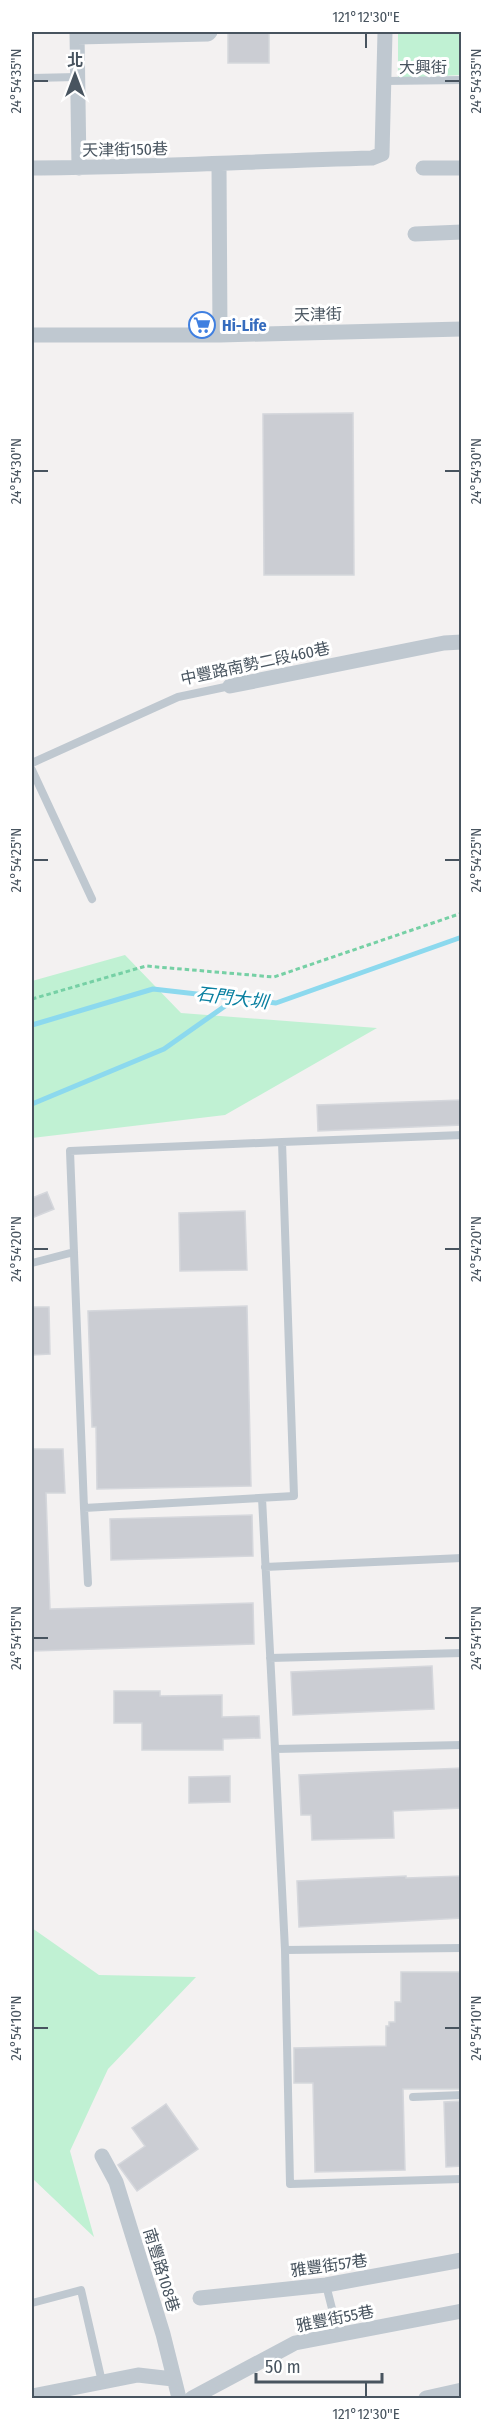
<svg xmlns="http://www.w3.org/2000/svg" width="493" height="2430" viewBox="0 0 493 2430" font-family="'Fira Sans Condensed','Noto Sans TC',sans-serif">
  <rect width="100%" height="100%" fill="#f3f1f1"/>
  <path fill="#c0f1d3" d="M398 32H461V75L398 78Z
    M125 955 181 1013 377 1028 225 1115 32 1138V981Z
    M32 1928 99 1975 196 1977 108 2069 70 2151 94 2237 32 2178Z"/>
  <g fill="none" stroke-linecap="round" stroke-linejoin="round">
    <path stroke="#8cd9ee" stroke-width="5" d="M32 1025 153 989 276 1003 462 937
      M32 1104 164 1049 235 999"/>
  </g>
  <path fill="#cbcdd3" stroke="#d5d7dc" stroke-width="1.5" d="M228 32H269V63H228Z
    M353 413 354 575H264L263 414Z
    M462 1100V1125L318 1131 317 1105Z
    M47 1192 54 1209 32 1218V1198Z
    M245 1211 247 1270 180 1271 179 1213Z
    M247 1306 251 1486 97 1489 96 1427H92L88 1311Z
    M32 1307H49L50 1354 32 1355Z
    M32 1449H63L65 1493H46L50 1609 253 1603 254 1644 33 1651Z
    M252 1515 253 1556 111 1560 110 1519Z
    M432 1666 434 1709 293 1715 291 1672Z
    M114 1691H160V1696L222 1695V1717L259 1716 260 1738 223 1739V1750H142V1723H114Z
    M462 1768V1808L393 1811 394 1838 312 1840 311 1815H301L299 1775Z
    M230 1776V1802L189 1803V1777Z
    M406 1876V1878L462 1876V1918L299 1927 297 1881Z
    M401 1972H462V2089H403L405 2170 315 2172 313 2083H294V2048L386 2046V2026H389V2022H395V2002H401Z
    M462 2101V2166L446 2167 444 2102Z
    M166 2104 198 2149 137 2191 118 2165 145 2146 132 2128Z"/>
  <g fill="none" stroke-linecap="round" stroke-linejoin="round">
    <path stroke="#76d0a5" stroke-width="3" stroke-dasharray="4.5 3" stroke-linecap="butt" d="M32 999 146 966 274 977 462 913"/>
    <path stroke="#bfc8d0" stroke-width="8" d="M32 78 77 77
      M385 81 462 80
      M32 763 178 697 230 686
      M32 770 92 899
      M282 1142 294 1496 84 1508 70 1151Z
      M282 1142 462 1135
      M32 1263 74 1252
      M262 1498 275 1749 462 1745
      M84 1508 88 1583
      M265 1567 462 1558
      M270 1658 462 1653
      M275 1749 285 1950 290 2184 462 2179
      M285 1950 462 1948
      M413 2097 462 2095
      M326 2285 339 2336
      M32 2303 81 2290 102 2382"/>
    <path stroke="#bfc8d0" stroke-width="15" d="M77 32 79 168
      M77 37 208 34 210 32
      M219 165 220 335
      M32 168C145 168 258 161 372 158L382 154 385 32
      M423 168H462
      M415 234 462 232
      M32 335H220L462 329
      M230 686 444 643 462 642
      M102 2156 116 2182 163 2334 179 2398
      M200 2298 326 2285 462 2260
      M32 2396 138 2375 173 2379
      M192 2398 295 2343 462 2311
      M426 2398 462 2390"/>
  </g>
  <path fill="none" stroke="#48545f" stroke-width="2" d="M366 33V48M33 81H48M445 81H460M33 471H48M445 471H460M33 860H48M445 860H460M33 1249H48M445 1249H460M33 1638H48M445 1638H460M33 2028H48M445 2028H460M366 2382V2397"/>
  <defs>
    <symbol id="supermarket-ring" viewBox="-11 -11 22 22"><circle r="9.5" fill="#fff" stroke="#3f7fe0" stroke-width="1.5"/><path d="M-6-5.5h2.5l.6 2H6L4.5 2H-2.5L-4.4-4H-6ZM-1.5 3.2a1.3 1.3 0 1 0 .1 0ZM3 3.2a1.3 1.3 0 1 0 .1 0Z" fill="#3f7fe0"/></symbol>
  </defs>
  <g fill-rule="evenodd">
    <use href="#supermarket-ring" x="187" y="310" width="30" height="30"/>
  </g>
  <g text-anchor="middle" stroke-width="6" stroke-linejoin="round" paint-order="stroke">
    <g font-size="16" fill="#48545f" stroke="#fff">
      <text x="423" y="73">大興街</text>
      <text transform="translate(125 149) rotate(-1)" y="6">天津街150巷</text>
      <text transform="translate(318 314) rotate(-1)" y="6">天津街</text>
      <text transform="translate(255 663) rotate(-12)" y="6">中豐路南勢二段460巷</text>
      <text transform="translate(329 2265) rotate(-8)" y="6">雅豐街57巷</text>
      <text transform="translate(162 2270) rotate(73)" y="6">南豐路108巷</text>
      <text transform="translate(335 2318) rotate(-11)" y="6">雅豐街55巷</text>
    </g>
    <g font-size="16" font-weight="bold" fill="#366cbe" stroke="#fff" text-anchor="start">
      <text x="222" y="331">Hi-Life</text>
    </g>
    <g font-size="18" font-style="italic" fill="#0a80a1" stroke="#fff">
      <text transform="translate(232 998) rotate(7)" y="6">石門大圳</text>
    </g>
  </g>
  <rect width="493" height="2430" fill="none" stroke="#ffffff" stroke-width="66"/>
  <g transform="translate(75 75)" stroke="#ffffff" stroke-width="4.5" paint-order="stroke">
  <path d="M0-4.5L10 22L0 15L-10 22Z" fill="#48545f"/>
  <text y="-9" font-size="16" font-weight="bold" text-anchor="middle" fill="#48545f">北</text>
  </g>
  <path d="M256 2373v9h126v-9" fill="none" stroke="#48545f" stroke-width="3"/>
  <text x="265" y="2373" font-size="18" fill="#48545f" stroke="#ffffff" stroke-width="4.5" paint-order="stroke">50 m</text>
  <rect x="33" y="33" width="427" height="2364" fill="none" stroke="#48545f" stroke-width="2"/>
  <g font-size="15" text-anchor="middle" fill="#48545f">
    <text x="366" y="22">121°12'30"E</text>
    <text transform="translate(16 81) rotate(-90)" y="5">24°54'35"N</text>
    <text transform="translate(476 81) rotate(-90)" y="5">24°54'35"N</text>
    <text transform="translate(16 471) rotate(-90)" y="5">24°54'30"N</text>
    <text transform="translate(476 471) rotate(-90)" y="5">24°54'30"N</text>
    <text transform="translate(16 860) rotate(-90)" y="5">24°54'25"N</text>
    <text transform="translate(476 860) rotate(-90)" y="5">24°54'25"N</text>
    <text transform="translate(16 1249) rotate(-90)" y="5">24°54'20"N</text>
    <text transform="translate(476 1249) rotate(-90)" y="5">24°54'20"N</text>
    <text transform="translate(16 1638) rotate(-90)" y="5">24°54'15"N</text>
    <text transform="translate(476 1638) rotate(-90)" y="5">24°54'15"N</text>
    <text transform="translate(16 2028) rotate(-90)" y="5">24°54'10"N</text>
    <text transform="translate(476 2028) rotate(-90)" y="5">24°54'10"N</text>
    <text x="366" y="2419">121°12'30"E</text>
  </g>
</svg>
